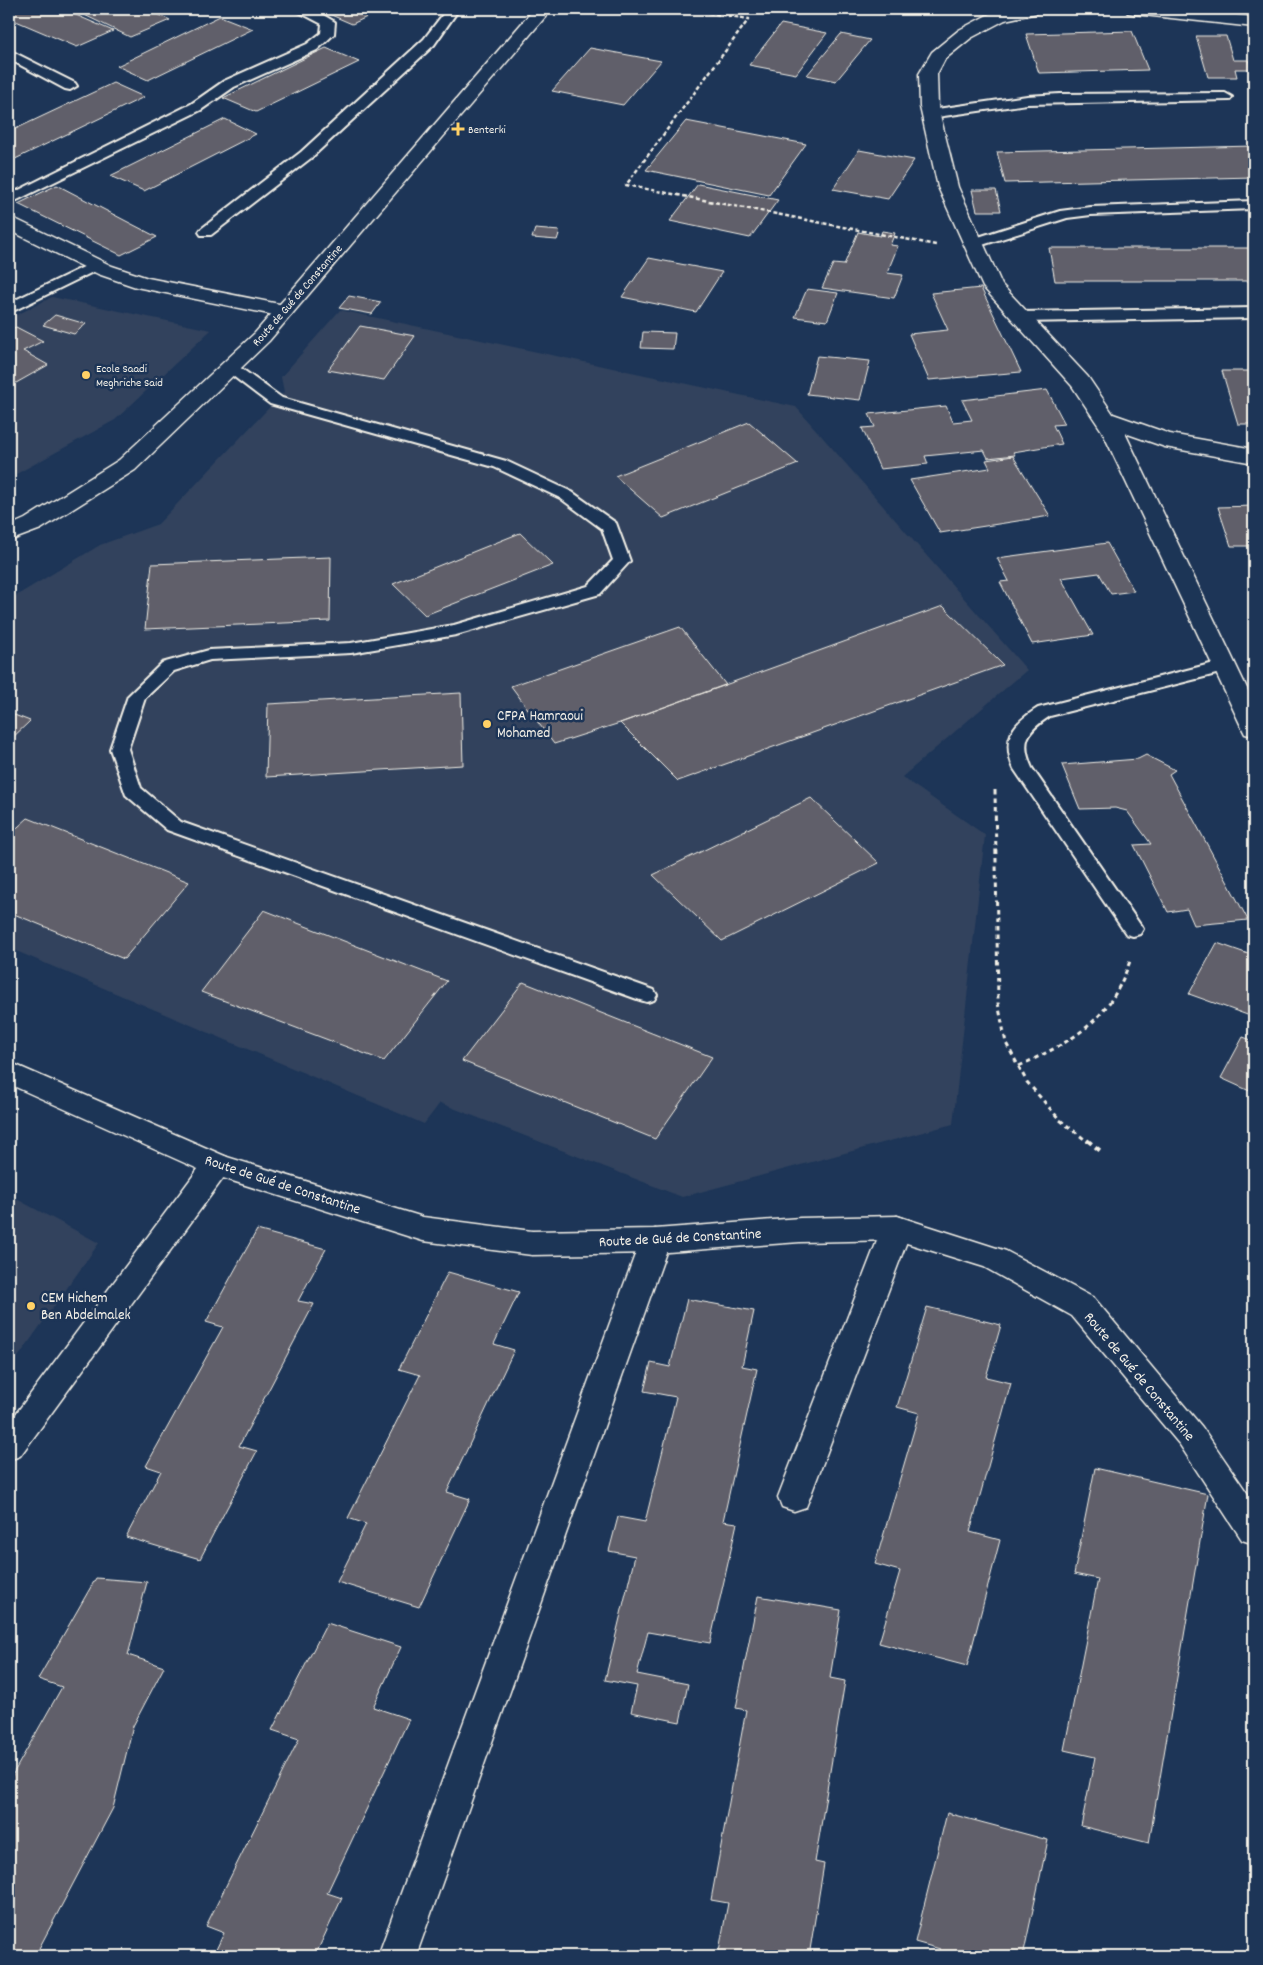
<svg xmlns="http://www.w3.org/2000/svg" width="1263" height="1965" viewBox="0 0 1263 1965" font-family="Dekko,sans-serif">
  <rect width="100%" height="100%" fill="#1d3557"/>
  <filter id="ink" filterUnits="userSpaceOnUse"><feTurbulence type="fractalNoise" baseFrequency=".02" numOctaves="2"/><feDisplacementMap in="SourceGraphic" scale="10" xChannelSelector="R" yChannelSelector="G"/><feConvolveMatrix kernelMatrix="1 2 1 2 8 2 1 2 1" color-interpolation-filters="sRGB"/></filter>
  <g filter="url(#ink)">
    <path fill="#31425d" d="M52 297 211 330 115 420 9 478V319Z
      M340 310 796 407 1027 670 902 777 985 835 953 1124 682 1197 440 1103 424 1124 9 948V600L100 545 158 524 284 392 281 377Z
      M9 1195 99 1243 9 1370Z"/>
    <path fill="#605f6a" stroke="#f4f1e8" d="M9 9H62L113 31 77 47 9 18Z
      M72 9H147L170 20 130 37Z
      M327 9H384L352 24 322 11Z
      M220 16 253 29 148 80 117 66Z
      M781 24 827 33 796 74 749 65Z
      M1132 31 1148 70 1039 73 1026 34Z
      M841 34 870 40 836 81 807 75Z
      M1196 36H1226L1233 60H1248L1251 69H1235L1237 77H1208Z
      M326 48 359 62 256 112 223 98Z
      M590 48 661 61 623 105 552 91Z
      M113 83 144 97 9 162V132Z
      M225 119 256 134 144 191 110 176Z
      M686 121 806 144 769 195 646 170Z
      M1254 146V177L1005 183 997 152Z
      M859 150 914 160 888 199 833 189Z
      M698 184 778 200 750 238 670 221Z
      M57 185 126 221 157 237 121 255 18 204Z
      M972 190H996L1001 211H977Z
      M535 229 560 231 557 240 532 238Z
      M882 231 895 233 890 245 898 246 887 273 903 275 894 298 822 288 833 264 844 265 858 232 880 236Z
      M1049 248H1254V281H1055Z
      M649 258 722 272 696 312 622 297Z
      M981 288 1021 372 929 380 909 334 948 330 931 293Z
      M807 289 838 293 827 321 795 317Z
      M349 296 381 302 372 314 339 308Z
      M55 315 86 324 74 334 43 325Z
      M360 326 415 336 384 380 328 370Z
      M16 327 43 341 23 351 48 365 9 387V330Z
      M643 332 675 333 673 349 641 348Z
      M817 356 870 361 860 400 807 394Z
      M1222 371H1254V424H1238Z
      M1047 390 1065 424 1053 425 1062 444 1013 452 1015 455 988 458 984 450 925 456 928 464 880 469 862 428 875 427 869 414 946 406 953 422 972 420 962 400Z
      M749 422 798 464 663 518 615 476Z
      M1013 456 1050 516 940 533 910 480 990 468 986 460Z
      M1254 506V546H1231L1218 507Z
      M520 533 553 565 425 615 393 584Z
      M1107 543 1134 591 1111 594 1099 573 1061 578 1093 635 1032 644 1000 582 1009 581 997 558Z
      M331 557 330 621 145 629 152 564Z
      M943 606 1003 665 678 781 620 723Z
      M680 627 726 685 620 723 554 744 511 686Z
      M461 693 463 765 266 777 268 704Z
      M9 713 30 721 9 741Z
      M1146 755 1175 770 1169 774 1248 920 1194 925 1187 909 1168 912 1134 845 1151 844 1127 811 1115 808 1080 809 1062 765 1138 759Z
      M811 798 879 863 722 941 653 875Z
      M28 818 189 882 124 959 9 912V835Z
      M264 910 447 981 384 1061 201 992Z
      M1217 943 1254 956 1253 1017 1189 994Z
      M523 982 712 1057 655 1139 462 1061Z
      M1243 1037 1254 1041V1093L1221 1078Z
      M257 1230 326 1249 298 1301 314 1304 239 1446 257 1451 200 1559 126 1537 161 1471 146 1466 223 1327 206 1322Z
      M448 1272 519 1292 494 1344 514 1350 447 1492 470 1499 419 1607 337 1582 366 1524 348 1518 420 1375 399 1369Z
      M687 1299 754 1311 742 1366 757 1369 723 1521 737 1523 710 1643 648 1632 637 1674 688 1684 680 1722 631 1712 637 1686 605 1680 635 1556 609 1551 618 1517 645 1522 676 1397 644 1391 651 1363 670 1367Z
      M927 1307 1001 1325 986 1377 1011 1383 970 1532 1000 1540 967 1666 879 1643 900 1571 875 1564 919 1413 897 1407Z
      M1095 1468 1208 1494 1149 1843 1081 1826 1095 1757 1064 1750 1098 1579 1074 1574Z
      M96 1578 147 1582 128 1655 164 1667 133 1726 113 1808 35 1956H9V1781L62 1687 38 1679Z
      M758 1596 841 1610 830 1678 845 1681 815 1862 824 1864 809 1956H718L728 1903 711 1900 746 1710 736 1708Z
      M327 1623 401 1647 373 1707 409 1719 327 1893 342 1898 315 1956H213L224 1933 206 1926 299 1739 272 1730Z
      M947 1813 1048 1840 1023 1956H938L940 1949 915 1942Z"/>
    <g fill="none" stroke-linecap="round" stroke-linejoin="round">
      <defs>
        <path id="service" d="M298 9H313L335 22 334 34 317 50 234 87 201 110 9 204V195L191 104 224 81 307 44 321 33 322 24 299 12Z
          M447 9H459L434 45 311 158 211 235H201L199 232 201 229 301 152 424 39Z
          M9 50 75 83 77 86 70 90 65 89 9 59Z
          M1225 93 1232 97 1230 100 1027 104 930 118 923 114 930 110 1027 96 1060 94Z
          M1254 201V209L1091 215 1067 218 979 246H969L967 243 969 240 1060 211 1091 207Z
          M96 261 101 262 103 265 101 268 9 313V303Z
          M1254 308V318L1021 322 1016 320 1013 317 1016 314 1021 312Z
          M230 362 235 364 282 398 506 461 572 492 616 523 630 561 600 594 456 635 351 653 210 660 174 671 145 698 128 749 141 788 181 822 654 990 657 995 654 1000 647 1002 640 1000 167 830 126 795 110 749 128 696 162 663 209 650 351 643 454 625 588 586 613 560 602 529 560 498 494 467 270 404 225 370 222 367 225 364Z
          M1226 660 1232 662 1235 666 1232 670 1050 716C1027 731 1020 741 1032 768L1143 929 1140 934 1133 936 1126 934 1014 769C1001 739 1012 724 1038 708Z"/>
        <path id="minor" d="M1008 9H1040L1037 13 1005 20 971 38 945 59 937 74 938 107 958 187 1002 285 1088 377 1113 414 1170 434 1254 449V463L1165 447 1125 433 1254 703V736L1245 734 1242 728 1102 431 1072 386 983 287 938 187 920 107 919 74 932 52 959 30 993 12Z
          M1125 9H1181L1254 17V27L1134 14 1128 13Z
          M9 216 112 266 148 278 284 305 291 307 294 311 291 315 284 317 136 287 98 274 9 230Z
          M217 1154 227 1157 232 1165 227 1173 20 1456 9 1460V1423L207 1157Z
          M897 1216 908 1220 912 1228 810 1497 806 1507 794 1511 782 1507 778 1497 882 1228 886 1220Z
          M655 1229 666 1233 670 1241 416 1956H378L640 1241 644 1233Z"/>
        <path id="secondary" d="M534 9H552L269 341 135 470 41 529 9 541V526L25 519 119 460 255 333Z
          M9 1062 227 1157 423 1217 532 1231 655 1229 800 1218 897 1216 1006 1251 1094 1298 1202 1427 1254 1503V1544L1242 1540 1180 1445 1072 1316 984 1267 897 1240 800 1242 655 1253 532 1255 423 1241 207 1173 9 1084Z"/>
      </defs>
      <use href="#service" stroke="#f4f1e8" stroke-width="4"/>
      <use href="#minor" stroke="#f4f1e8" stroke-width="3"/>
      <use href="#secondary" stroke="#f4f1e8" stroke-width="3"/>
      <path stroke="#f4f1e8" stroke-width="2.5" stroke-dasharray="4 2.5" stroke-linecap="butt" d="M683 9 749 19 626 185 936 245"/>
      <path stroke="#f4f1e8" stroke-width="3" stroke-dasharray="4.5 4" stroke-linecap="butt" d="M995 790 998 1003 1006 1043 1027 1082 1060 1120 1088 1142
        M1019 1066C1074 1040 1109 1022 1130 961"/>
      <path stroke="#f4f1e8" stroke-width="4" stroke-dasharray="6 4.5" stroke-linecap="butt" d="M1087 1140 1103 1153"/>
      <use href="#service" fill="#1d3557" fill-rule="evenodd"/>
      <use href="#minor" fill="#1d3557" fill-rule="evenodd"/>
      <use href="#secondary" fill="#1d3557" fill-rule="evenodd"/>
    </g>
  </g>
  <g fill="#ffd166" stroke="#1d3557" stroke-width="2">
    <path d="M455.5 121.5h5v5h5v5h-5v5h-5v-5h-5v-5h5z"/>
    <circle cx="86" cy="375" r="5"/>
    <circle cx="487" cy="724" r="5"/>
    <circle cx="31" cy="1306" r="5"/>
  </g>
  <g text-anchor="middle" stroke-width="5" stroke-linejoin="round" paint-order="stroke">
    <g font-size="12" fill="#f4f1e8" stroke="#1d3557" text-anchor="start">
      <text x="468" y="133">Benterki</text>
      <text x="96" y="372">Ecole Saadi<tspan x="96" dy="14">Meghriche Said</tspan></text>
    </g>
    <g font-size="12" fill="#f4f1e8" stroke="#1d3557">
      <text transform="translate(297 295) rotate(-49)" y="4">Route de Gué de Constantine</text>
    </g>
    <g font-size="15" fill="#f4f1e8" stroke="#1d3557" text-anchor="start">
      <text x="497" y="720">CFPA Hamraoui<tspan x="497" dy="17">Mohamed</tspan></text>
      <text x="41" y="1302">CEM Hichem<tspan x="41" dy="17">Ben Abdelmalek</tspan></text>
    </g>
    <g font-size="15" fill="#f4f1e8" stroke="#1d3557">
      <text transform="translate(283 1184) rotate(18)" y="5">Route de Gué de Constantine</text>
      <text transform="translate(680 1237) rotate(-3)" y="5">Route de Gué de Constantine</text>
      <text transform="translate(1140 1376) rotate(50)" y="5">Route de Gué de Constantine</text>
    </g>
  </g>
  <rect width="1263" height="1965" fill="none" stroke="#1d3557" stroke-width="30"/>
  <rect x="15" y="15" width="1233" height="1935" fill="none" stroke="#f4f1e8" stroke-width="2" filter="url(#ink)"/>
</svg>
